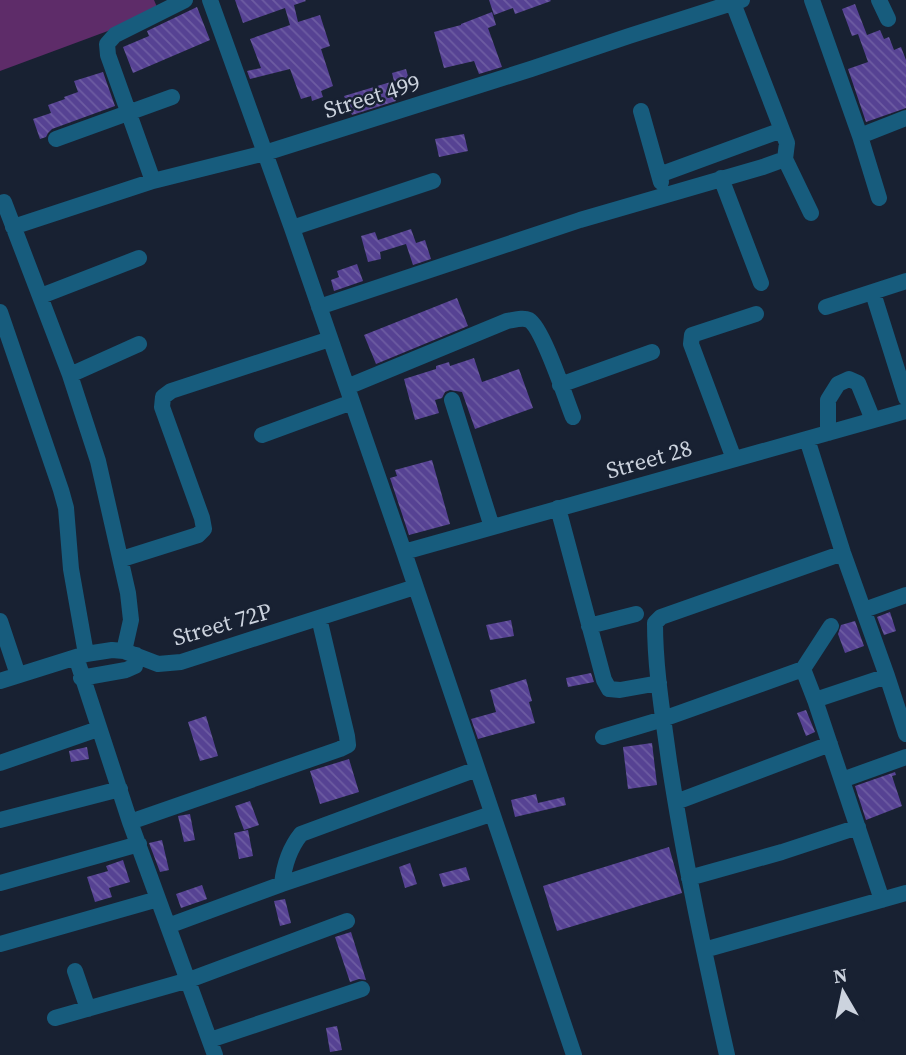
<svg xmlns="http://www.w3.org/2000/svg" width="906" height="1055" viewBox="0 0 906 1055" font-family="'Source Serif 4',serif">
  <defs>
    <pattern id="building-back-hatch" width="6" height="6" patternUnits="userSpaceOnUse" patternTransform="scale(1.75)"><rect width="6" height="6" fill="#564293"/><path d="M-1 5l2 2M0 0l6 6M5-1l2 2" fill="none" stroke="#6d5ca2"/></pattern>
  </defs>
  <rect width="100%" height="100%" fill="#182132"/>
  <path fill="#5e2c69" d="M0 0H154L159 12 0 71Z"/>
  <path fill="url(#building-back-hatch)" d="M235 0H305L306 1 294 5 298 22 320 15 330 46 321 49 333 86 321 91 323 97 312 101 311 96 301 99 290 69 250 79 247 71 261 68 250 39 290 25 285 8 243 23Z
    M489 0H550L551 1 515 14 513 8 494 15Z
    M855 4 867 35 880 30 884 39 889 37 894 50 901 47 906 60V108L866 122 848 69 868 62 858 34 852 36 842 9Z
    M197 7 210 40 133 73 123 47 149 36 147 31Z
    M492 12 496 25 488 28 502 67 479 74 474 61 444 68 434 32 461 25V24Z
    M406 69 411 87 394 93 396 101 352 115 344 96 394 81 392 73Z
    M103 72 115 106 52 129 48 133 46 137 40 139 33 119 51 113 48 105 65 99 64 97 78 92 74 81Z
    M464 134 468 151 439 157 435 139Z
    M411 229 416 243 425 240 431 259 413 265 406 244 380 252 381 259 368 262 361 236 375 232 378 240Z
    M357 264 363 281 334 291 331 280 339 277 337 271Z
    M457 298 468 326 376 364 364 335Z
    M474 358 482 382 519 369 533 408 475 429 462 392 450 390 445 392 442 398 435 400 439 413 415 420 404 379 436 369V366L449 362 450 366Z
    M432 460 450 524 409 535 390 478 397 476 395 470Z
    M890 612 896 631 884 635 877 617Z
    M511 620 514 636 490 640 486 625Z
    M855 621 864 646 845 653 838 634 841 625Z
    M591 673 594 682 568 687 566 678Z
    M526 679 532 701 529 702 535 723 478 739 471 719 496 712 490 690Z
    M806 710 815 732 806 736 797 713Z
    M206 716 218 756 200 761 188 722Z
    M652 743 657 785 628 789 623 747Z
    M87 747 89 759 71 762 69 751Z
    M349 759 359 792 320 804 310 771Z
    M895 772 896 775 892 776 902 806 866 820 855 786Z
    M536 794 538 803 564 797 566 805 515 817 511 800Z
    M250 801 259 825 244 830 235 806Z
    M190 814 195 840 184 842 178 816Z
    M248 830 253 856 239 859 234 833Z
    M162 840 169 870 160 872 149 843Z
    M669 847 682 893 557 931 543 886Z
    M123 860 130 882 109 888 112 897 95 902 87 877 108 871 106 866Z
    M410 863 417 884 405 888 399 867Z
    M466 867 470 880 443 887 439 874Z
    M202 885 207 899 181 908 176 894Z
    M285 899 291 923 280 926 274 901Z
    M351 932 366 980 359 979 350 982 335 937Z
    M337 1026 342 1050 330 1052 326 1028Z"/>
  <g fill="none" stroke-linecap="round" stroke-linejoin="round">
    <path stroke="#175c7d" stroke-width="16" d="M210 0 292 228 404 552 574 1055
      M812 0 860 136 906 118
      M879 0 888 19
      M733 3 787 143 785 159 811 213
      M641 111 661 182
      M860 136 879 198
      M56 139 172 97
      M659 175 782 130
      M721 178 761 283
      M153 181 108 55 107 44 115 35 185 0
      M4 202 70 375 98 461 128 593 131 620 124 651
      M13 227 153 181 265 153 531 69 629 36 742 0
      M292 228 433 181
      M873 293 906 398
      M41 296 139 258
      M319 307 580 220 763 167 785 159
      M826 307 906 281
      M0 312 61 490 66 508 71 569 86 654
      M70 375 139 344
      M560 385 652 352
      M347 387 507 321C514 320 523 317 529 320 543 328 566 400 573 417
      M452 400 492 527
      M828 433V400L838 384 849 379 858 383 873 420
      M262 435 352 402
      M807 439 843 553 887 676 906 734
      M734 459 691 344 692 335 756 314
      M558 508 604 680 609 689 620 690 659 683
      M404 552 906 411
      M122 559 198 535 204 529 202 518 162 407 163 397 171 391 330 339
      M864 610 906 595
      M0 621 18 675
      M589 626 636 614
      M76 657 130 822 215 1055
      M803 669 815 700 882 900
      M81 678 126 670 135 666 136 655
      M0 681 86 654 112 650 124 651 158 664 181 662 415 587
      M815 700 887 676
      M603 737 663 719 803 669 831 626
      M0 763 98 729
      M842 780 906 757
      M676 802 830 744
      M0 820 120 789
      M130 822 340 749 348 745 347 736 319 618
      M689 878 782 852 858 827
      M0 883 139 844
      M282 884C284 865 289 849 301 834L477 769
      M168 926 282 884 491 814
      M0 944 158 899
      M704 950 906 893
      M75 971 88 1009
      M55 1018 189 980 347 921
      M210 1040 362 989
      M727 1055C705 957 684 860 669 761 663 716 655 669 655 623L661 617 843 553"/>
  </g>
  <g text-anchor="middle" stroke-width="5" stroke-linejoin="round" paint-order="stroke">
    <g font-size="23" fill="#ccd3de" stroke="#182132">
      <text transform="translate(372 96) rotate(-17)" y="8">Street 499</text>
      <text transform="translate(649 459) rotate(-16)" y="8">Street 28</text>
      <text transform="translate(222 624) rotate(-16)" y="8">Street 72P</text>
    </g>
  </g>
  <g transform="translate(843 992) rotate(351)" stroke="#182132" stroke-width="5" paint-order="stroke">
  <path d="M0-5L12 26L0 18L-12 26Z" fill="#ccd3de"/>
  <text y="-10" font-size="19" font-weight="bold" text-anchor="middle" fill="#ccd3de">N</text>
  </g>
</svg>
